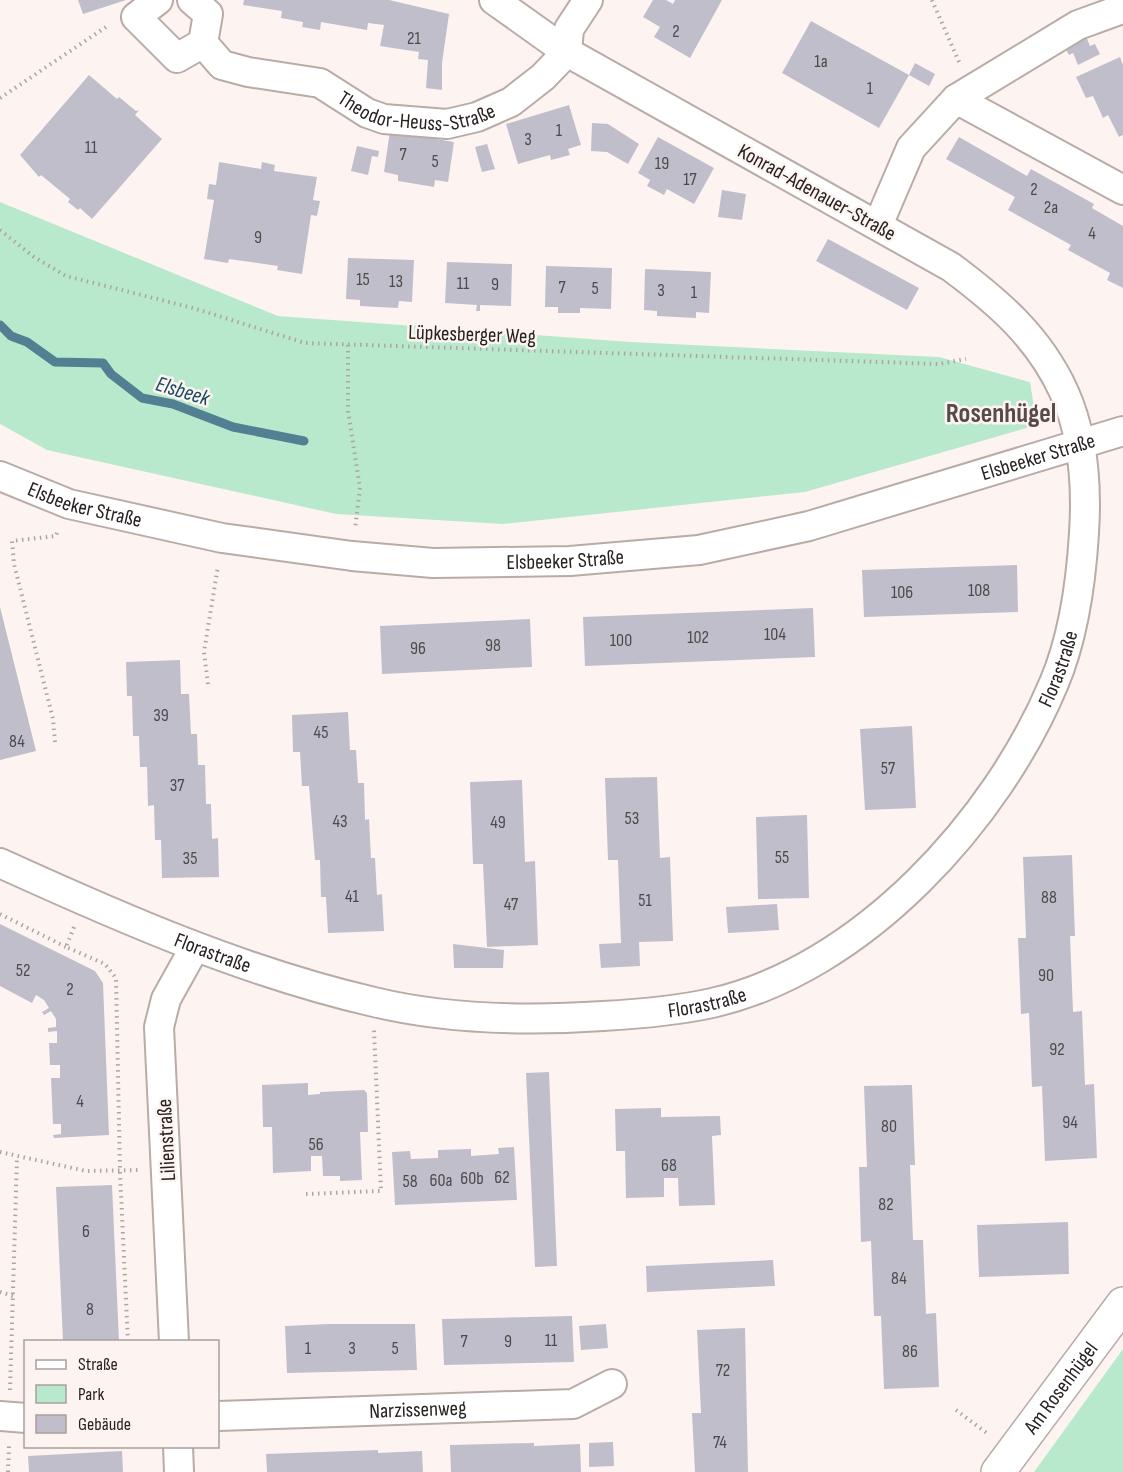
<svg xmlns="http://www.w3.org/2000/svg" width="1123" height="1472" viewBox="0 0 1123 1472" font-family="'Sofia Sans Condensed',sans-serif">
  <rect width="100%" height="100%" fill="#fdf4f1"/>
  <path fill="#b9e9cc" d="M0 202 278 316 631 342 939 357 1030 382 1037 425 805 492 503 524 336 514 47 450 0 424Z
    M1123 1349V1472H1034Z"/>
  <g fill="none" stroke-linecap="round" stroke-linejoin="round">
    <path stroke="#537f92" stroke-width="9" d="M0 325 11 336 27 342 55 362 103 363 111 374 142 398 173 404 233 427 304 441"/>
  </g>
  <path fill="#c1becb" d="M78 0H126L83 14Z
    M244 0H389L449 14 442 63V90L426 88 428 60 418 59 419 52 380 46 384 25 368 23 367 30 321 22 320 30 302 27 303 22 281 18 282 11 243 5Z
    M653 0H666L673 4 675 0H722L690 58 654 37 660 27 643 17Z
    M811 21 909 75 879 128 782 73Z
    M1085 34 1090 46 1095 44 1100 54 1078 65 1073 53 1069 55 1063 44Z
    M1120 57 1123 65V135L1119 137 1108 115 1103 118 1093 96 1086 98 1076 77Z
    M915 63 935 74 929 86 909 75Z
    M89 75 117 99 119 97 136 111 139 110 135 115 162 139 92 219 80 208 78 210 68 202 70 199 41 175 39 177 20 155Z
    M569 105 581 145 568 149 570 155 551 160 550 155 518 164 506 124Z
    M592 123 608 124 639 144 628 164 607 152 591 151Z
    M390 131 454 142 448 182 435 180 434 187 398 181V175L384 172Z
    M658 137 714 168 694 204 667 189 664 195 647 186 650 180 638 173Z
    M959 137 1027 176 1031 169 1094 204 1092 208 1123 226V288L1107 280 1110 273 1068 250 1071 245 1008 210 1015 197 946 159Z
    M487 144 495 169 482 172 475 147Z
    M357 146 379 151 378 157 372 156 368 175 351 171Z
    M219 162 261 169 262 162 275 165 274 171 317 177 313 200 320 201 317 216 311 215 302 274 277 270 278 266 229 259 228 263 204 259 214 200 207 199 209 184 216 185Z
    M722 190 746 194 742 220 718 217Z
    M828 239 919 288 907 310 816 261Z
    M348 258 414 260 412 302 399 301 398 308 360 306V300L346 299Z
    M447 262 512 264 511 306 480 305V311H476L477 305 445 303Z
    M546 266 612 268 611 309 580 308V313H558V307H545Z
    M645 269 711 272 709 313 696 312V318L676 317 657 316V311L644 310Z
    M1017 565 1018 612 864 617 862 570Z
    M0 607 36 751 0 760Z
    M813 608 815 657 585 666 583 617Z
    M530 619 532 667 382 674 380 626Z
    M180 660 181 694H189L191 734H197L198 765H205L206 804H211L212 839 218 838 219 877 162 878 161 840H155L154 805 148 806 147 767H140L139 736H133L132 696H127L126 662Z
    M348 712 350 750H356L358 783H364L365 820 369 819 371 858H375L377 895 382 894 384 931 328 933 326 897H321L320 860H315L309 786H302L300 752H293L292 715Z
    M912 726 916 808 865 810 860 729Z
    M657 777 660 858 670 857 673 941 639 942 640 966 601 968 599 944 621 943 618 860H608L605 778Z
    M522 780 525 862 535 861 538 945 487 947 483 864H473L470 782Z
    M807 815 809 898 758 899 756 817Z
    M1072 855 1075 936H1070L1073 1012 1082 1011 1085 1085 1094 1084 1097 1158 1045 1161 1042 1086 1032 1087 1029 1013 1021 1014 1018 938H1026L1023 857Z
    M777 904 779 930 728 933 726 907Z
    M0 924 95 971 103 983 109 1135 54 1138 53 1135 61 1134V1124H53L51 1078H60V1065H50L49 1043H57V1031L48 1032V1028L56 1027V1019L51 1011 44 1015 42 1012 49 1008 44 1000 36 995 32 1003 0 986Z
    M453 944 504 950 503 968H454Z
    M549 1072 557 1266 535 1267 526 1073Z
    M308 1083V1095L320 1094V1092L364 1090 367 1093 368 1132H360L362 1180 340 1181V1176H323L322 1156H311V1171L273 1173 272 1127H263L262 1085Z
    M912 1085 915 1165H910L913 1240H923L926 1314 936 1313 939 1387 884 1389 881 1316H874L871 1241 861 1242 859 1167H867L864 1086Z
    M661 1108V1117L720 1116 721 1135 712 1136 715 1205 679 1206 678 1178H664V1197L626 1198 625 1151H616L615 1109Z
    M514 1147 517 1200 395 1205 392 1152 410 1151 411 1159 438 1158V1150L471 1149V1156L499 1154 498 1148Z
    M112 1185 119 1341H63L56 1187Z
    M1068 1222 1069 1274 979 1277 977 1225Z
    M773 1260 775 1286 647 1292 646 1266Z
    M572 1316 574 1362 444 1365 442 1319Z
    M329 1324H415L417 1370 287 1373 285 1326Z
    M606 1324 608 1348 581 1350 579 1326Z
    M745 1328 748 1472H695L692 1413H701L697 1330Z
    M613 1442 614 1466 589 1467V1443Z
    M534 1443V1446L580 1444 581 1472H451L450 1445Z
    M378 1450V1453L422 1451 423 1472H267L266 1454Z
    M122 1451 123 1472H29L28 1456Z"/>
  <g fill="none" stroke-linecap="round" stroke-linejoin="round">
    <defs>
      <g id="street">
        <path d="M158 0 136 17 177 58 203 43"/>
        <path d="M192 0 208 14 203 43"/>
        <path id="s1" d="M203 43 222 65 248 72 320 83 367 113 384 119 447 124 477 117 511 102 543 77 567 52 569 29 588 0"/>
        <path d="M956 99 1123 190"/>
        <path d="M878 225 911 148 956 99 1078 25 1122 9"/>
        <path id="s2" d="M0 476 69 504 222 538 352 556 433 563 570 561 699 550 809 526 1123 431"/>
        <path id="s3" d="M0 863C121 918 244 972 374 1002 448 1020 527 1021 603 1016 639 1014 676 1011 712 1003 862 969 997 820 1054 683 1074 636 1081 583 1084 533 1087 486 1084 436 1064 392 1039 337 998 302 951 267L567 52 494 0"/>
        <path d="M174 1342 159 1027 166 999 195 947"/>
        <path d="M0 1416 26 1418"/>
        <path id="s4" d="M218 1416 573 1404 612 1384"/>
        <path d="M178 1446 179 1472"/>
      </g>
      <g id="secondary">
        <path id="s5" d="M998 1472 1123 1304"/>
      </g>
    </defs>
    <use href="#street" stroke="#b9aba5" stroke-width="32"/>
    <use href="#secondary" stroke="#b9aba5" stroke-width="36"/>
    <path stroke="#aca5a2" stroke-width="4" stroke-dasharray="1.5 4.5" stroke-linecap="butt" d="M932 0 960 64
      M0 98 109 25
      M0 230 34 257 66 276 193 308 305 343 939 364 966 359
      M348 345V411L360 488 355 529
      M208 684 204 652 218 566
      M55 742 53 719 14 564 12 541 56 536 58 530
      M0 914 66 947
      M74 927 66 947 105 964 116 978 120 1172 128 1342
      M0 1152 86 1171 138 1170
      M306 1194 381 1191 374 1030
      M0 1292 13 1296
      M10 1390 17 1158
      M956 1410 988 1434
      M8 1472 9 1446"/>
    <use href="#street" stroke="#fff" stroke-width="28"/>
    <use href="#secondary" stroke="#fff" stroke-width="33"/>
  </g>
  <g text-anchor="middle" stroke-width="5" stroke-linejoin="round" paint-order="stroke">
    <g font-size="18" fill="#4e494b">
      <text x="676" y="37">2</text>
      <text x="414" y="44">21</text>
      <text x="821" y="67">1a</text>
      <text x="870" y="94">1</text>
      <text x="559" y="136">1</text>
      <text x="528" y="145">3</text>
      <text x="91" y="153">11</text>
      <text x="403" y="160">7</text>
      <text x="435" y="167">5</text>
      <text x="662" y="169">19</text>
      <text x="690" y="185">17</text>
      <text x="1034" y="195">2</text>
      <text x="1051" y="213">2a</text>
      <text x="1092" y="239">4</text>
      <text x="258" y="243">9</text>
      <text x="363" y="285">15</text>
      <text x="396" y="287">13</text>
      <text x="463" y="289">11</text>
      <text x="495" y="290">9</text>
      <text x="562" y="293">7</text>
      <text x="595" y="294">5</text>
      <text x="661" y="296">3</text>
      <text x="694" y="298">1</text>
      <text x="979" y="596">108</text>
      <text x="902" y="598">106</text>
      <text x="775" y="640">104</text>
      <text x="698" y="643">102</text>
      <text x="621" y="646">100</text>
      <text x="493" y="651">98</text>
      <text x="418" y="654">96</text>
      <text x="161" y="721">39</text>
      <text x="321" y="738">45</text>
      <text x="17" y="747">84</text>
      <text x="888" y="774">57</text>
      <text x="177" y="791">37</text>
      <text x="632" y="824">53</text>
      <text x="340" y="827">43</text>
      <text x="498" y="828">49</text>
      <text x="782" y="863">55</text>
      <text x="190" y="864">35</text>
      <text x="352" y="902">41</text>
      <text x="1049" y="903">88</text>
      <text x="645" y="906">51</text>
      <text x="511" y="910">47</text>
      <text x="23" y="976">52</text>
      <text x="1046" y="981">90</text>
      <text x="70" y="995">2</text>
      <text x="1057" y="1055">92</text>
      <text x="80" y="1107">4</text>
      <text x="1070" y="1128">94</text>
      <text x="889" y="1132">80</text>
      <text x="316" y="1150">56</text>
      <text x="669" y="1171">68</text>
      <text x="502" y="1183">62</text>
      <text x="472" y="1184">60b</text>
      <text x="441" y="1186">60a</text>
      <text x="410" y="1187">58</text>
      <text x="886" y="1210">82</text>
      <text x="86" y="1237">6</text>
      <text x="899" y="1284">84</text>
      <text x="90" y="1315">8</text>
      <text x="551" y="1346">11</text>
      <text x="464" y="1347">7</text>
      <text x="508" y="1347">9</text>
      <text x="308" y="1354">1</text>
      <text x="352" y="1354">3</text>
      <text x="395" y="1354">5</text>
      <text x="910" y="1357">86</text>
      <text x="723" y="1376">72</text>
      <text x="720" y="1448">74</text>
    </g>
    <g font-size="21" fill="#272220" stroke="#fdf4f1">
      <text dy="7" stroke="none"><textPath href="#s1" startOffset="234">Theodor-Heuss-Straße</textPath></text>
      <text transform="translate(817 192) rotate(29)" y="7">Konrad-Adenauer-Straße</text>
      <text transform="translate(472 334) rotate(2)" y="7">Lüpkesberger Weg</text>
      <text dy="7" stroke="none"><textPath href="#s2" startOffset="1062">Elsbeeker Straße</textPath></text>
      <text dy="7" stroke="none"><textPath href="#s2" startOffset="90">Elsbeeker Straße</textPath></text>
      <text dy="7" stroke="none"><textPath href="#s2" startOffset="576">Elsbeeker Straße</textPath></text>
      <text dy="7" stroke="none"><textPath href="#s3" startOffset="1239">Florastraße</textPath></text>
      <text dy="7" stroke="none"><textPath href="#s3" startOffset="231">Florastraße</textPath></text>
      <text dy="7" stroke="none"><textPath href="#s3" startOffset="735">Florastraße</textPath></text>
      <text transform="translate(166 1140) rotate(-93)" y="7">Lilienstraße</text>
      <text dy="7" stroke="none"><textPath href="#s5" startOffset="105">Am Rosenhügel</textPath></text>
      <text dy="7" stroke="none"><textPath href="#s4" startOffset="200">Narzissenweg</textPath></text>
    </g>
    <g font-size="22" font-style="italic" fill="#154b60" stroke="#fdf4f1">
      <text transform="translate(183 390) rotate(17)" y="8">Elsbeek</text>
    </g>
    <g font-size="27" font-weight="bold" fill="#574b46" stroke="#fdf4f1">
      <text x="1001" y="422">Rosenhügel</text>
    </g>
  </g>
  <rect x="24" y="1340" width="195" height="108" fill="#fdf4f1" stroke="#a7a09d" stroke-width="1.5"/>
  <rect x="36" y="1360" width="30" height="9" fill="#ffffff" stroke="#a7a09d" stroke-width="1.5"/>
  <text x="78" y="1370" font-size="18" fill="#272220">Straße</text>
  <rect x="36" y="1385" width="30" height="18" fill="#b9e9cc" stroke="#a7a09d" stroke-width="1.5"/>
  <text x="78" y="1400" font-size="18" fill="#272220">Park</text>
  <rect x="36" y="1415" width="30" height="18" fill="#c1becb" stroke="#a7a09d" stroke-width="1.5"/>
  <text x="78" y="1430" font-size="18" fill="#272220">Gebäude</text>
</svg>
